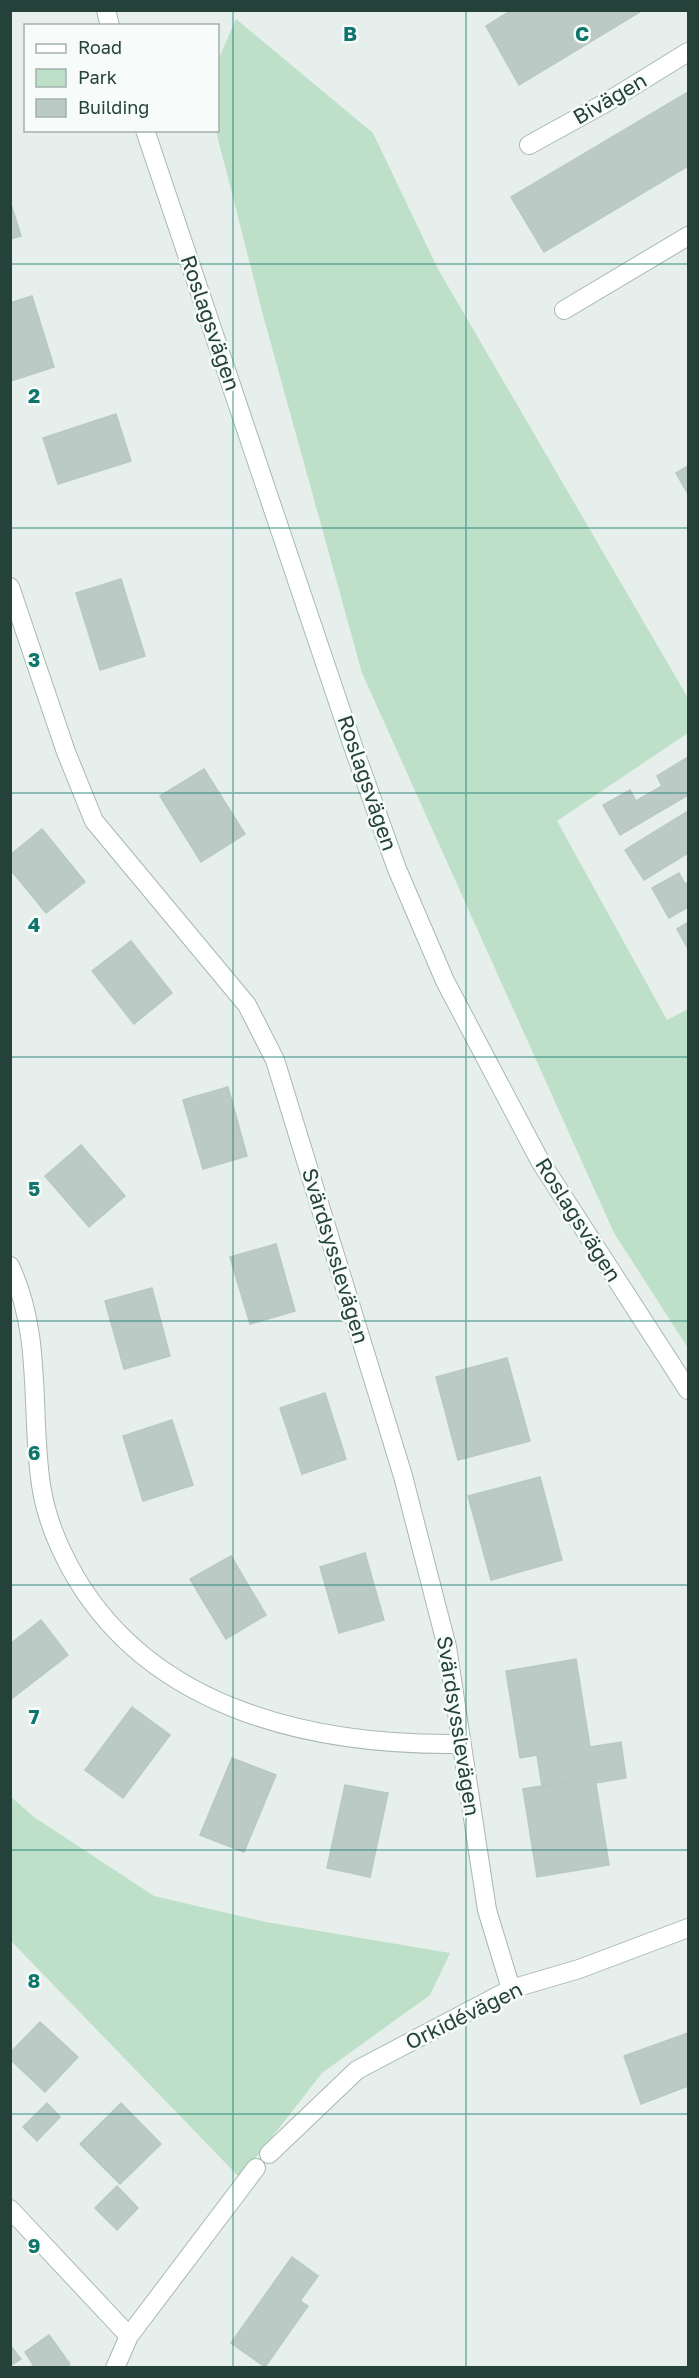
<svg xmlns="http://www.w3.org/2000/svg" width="699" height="2378" viewBox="0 0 699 2378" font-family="'Golos Text',sans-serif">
  <rect width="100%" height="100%" fill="#e6efeb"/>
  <path fill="#bfe0c8" d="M236 19 373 133 438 269 688 698V733L557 821 667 1020 688 1009V1348L614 1233 362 673 263 315 216 131 218 60Z
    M10 1796 34 1817 154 1896 266 1922 450 1953 430 1995 322 2073 240 2178 11 1941Z"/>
  <path fill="#bbcac4" stroke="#b8c9c2" stroke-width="1.5" d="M512 10H643L519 85 486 26Z
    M688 92V166L544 252 511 197Z
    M10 201 21 236 10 239Z
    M32 296 54 367 11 381 10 303Z
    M116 414 131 461 58 484 43 438Z
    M688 466V494L676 473Z
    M121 579 145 656 100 670 76 593Z
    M688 757V795L620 835 603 805 630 790 636 801 662 786 657 776Z
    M204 769 245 834 201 862 160 796Z
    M688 811V853L644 880 625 850Z
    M42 829 85 882 46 913 10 869V855Z
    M679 873 685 884 688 882V907L669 918 652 888Z
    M688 922V949L677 929Z
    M131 941 172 993 134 1024 92 971Z
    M228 1087 247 1156 203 1169 183 1100Z
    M81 1145 125 1196 89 1227 45 1176Z
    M276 1244 295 1311 250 1324 230 1257Z
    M152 1288 170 1356 124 1369 105 1301Z
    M507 1358 530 1441 458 1460 436 1377Z
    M325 1393 346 1459 302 1474 280 1408Z
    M172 1420 193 1485 143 1501 123 1436Z
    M540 1477 562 1560 491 1580 468 1496Z
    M365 1553 384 1620 339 1633 320 1567Z
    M231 1556 266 1615 226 1639 190 1579Z
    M41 1620 68 1655 10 1700V1644Z
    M576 1659 590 1747 621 1742 626 1778 596 1783 595 1778 542 1787 537 1755 520 1758 506 1671Z
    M132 1707 170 1735 123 1798 85 1770Z
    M232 1758 276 1775 244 1852 200 1835Z
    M595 1778 609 1865 537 1877 523 1789Z
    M345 1785 388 1793 370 1877 327 1868Z
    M40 2022 78 2057 45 2092 10 2059V2053Z
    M688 2033V2086L641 2104 624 2056Z
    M47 2103 60 2117 37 2141 23 2127Z
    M121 2103 161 2144 120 2184 80 2144Z
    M117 2186 138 2208 117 2230 95 2208Z
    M292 2257 318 2276 300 2301 308 2306 265 2367 231 2343Z
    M49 2335 70 2364 65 2368H35L25 2352Z
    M10 2345 21 2359 10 2366Z"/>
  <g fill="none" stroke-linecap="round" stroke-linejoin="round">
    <defs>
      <path id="street" d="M529 145 607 102 688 52
        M564 310 688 236
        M10 587 66 752 94 821 247 1005 275 1060 403 1476 447 1647 487 1910 511 1989
        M10 1266C43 1336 30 1411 41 1485 46 1518 59 1549 76 1578 156 1712 317 1746 461 1744
        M269 2154 357 2070 511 1989 579 1969 688 1928
        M10 2209 129 2336
        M115 2368 129 2336 256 2168"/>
      <path id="secondary" d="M106 10 110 26
        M145 130 355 752 397 869 445 981 540 1161 688 1390"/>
    </defs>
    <use href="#street" stroke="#a8b8b2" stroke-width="20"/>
    <use href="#secondary" stroke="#a4bbb3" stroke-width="20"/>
    <use href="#street" stroke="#fff" stroke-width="18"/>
    <use href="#secondary" stroke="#fff" stroke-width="18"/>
  </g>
  <path fill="none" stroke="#0f766e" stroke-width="1.5" stroke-opacity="0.55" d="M233 10V2368M466 10V2368M10 264H688M10 528H688M10 793H688M10 1057H688M10 1321H688M10 1585H688M10 1850H688M10 2114H688"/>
  <g text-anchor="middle" stroke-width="5" stroke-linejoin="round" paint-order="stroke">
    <g font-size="21" fill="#24423a" stroke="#f7fbf9">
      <text transform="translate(610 99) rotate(-30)" y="7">Bivägen</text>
      <text transform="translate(210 323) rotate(71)" y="7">Roslagsvägen</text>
      <text transform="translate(367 783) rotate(71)" y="7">Roslagsvägen</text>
      <text transform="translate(578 1220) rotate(58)" y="7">Roslagsvägen</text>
      <text transform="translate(335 1256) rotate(73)" y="7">Svärdsysslevägen</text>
      <text transform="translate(458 1726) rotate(81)" y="7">Svärdsysslevägen</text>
      <text transform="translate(464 2016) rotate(-26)" y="7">Orkidévägen</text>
    </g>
  </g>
  <g font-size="20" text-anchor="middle" font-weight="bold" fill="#0f766e" stroke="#f7fbf9" stroke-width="5" stroke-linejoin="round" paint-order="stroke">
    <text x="350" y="41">B</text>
    <text x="582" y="41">C</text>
    <text x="34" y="403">2</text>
    <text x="34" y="667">3</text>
    <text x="34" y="932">4</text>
    <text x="34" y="1196">5</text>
    <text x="34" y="1460">6</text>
    <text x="34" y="1724">7</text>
    <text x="34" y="1988">8</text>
    <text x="34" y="2253">9</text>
  </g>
  <rect width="699" height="2378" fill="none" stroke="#24423a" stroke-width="24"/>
  <rect x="24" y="24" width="195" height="108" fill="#f7fbf9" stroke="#a3b1ad" stroke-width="1.5"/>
  <rect x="36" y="44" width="30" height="9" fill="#ffffff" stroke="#a3b1ad" stroke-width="1.5"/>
  <text x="78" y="54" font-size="18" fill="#24423a">Road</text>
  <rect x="36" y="69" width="30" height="18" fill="#bfe0c8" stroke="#a3b1ad" stroke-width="1.5"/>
  <text x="78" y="84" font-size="18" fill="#24423a">Park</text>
  <rect x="36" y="99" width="30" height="18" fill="#bbcac4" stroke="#a3b1ad" stroke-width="1.5"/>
  <text x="78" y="114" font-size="18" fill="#24423a">Building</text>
</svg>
